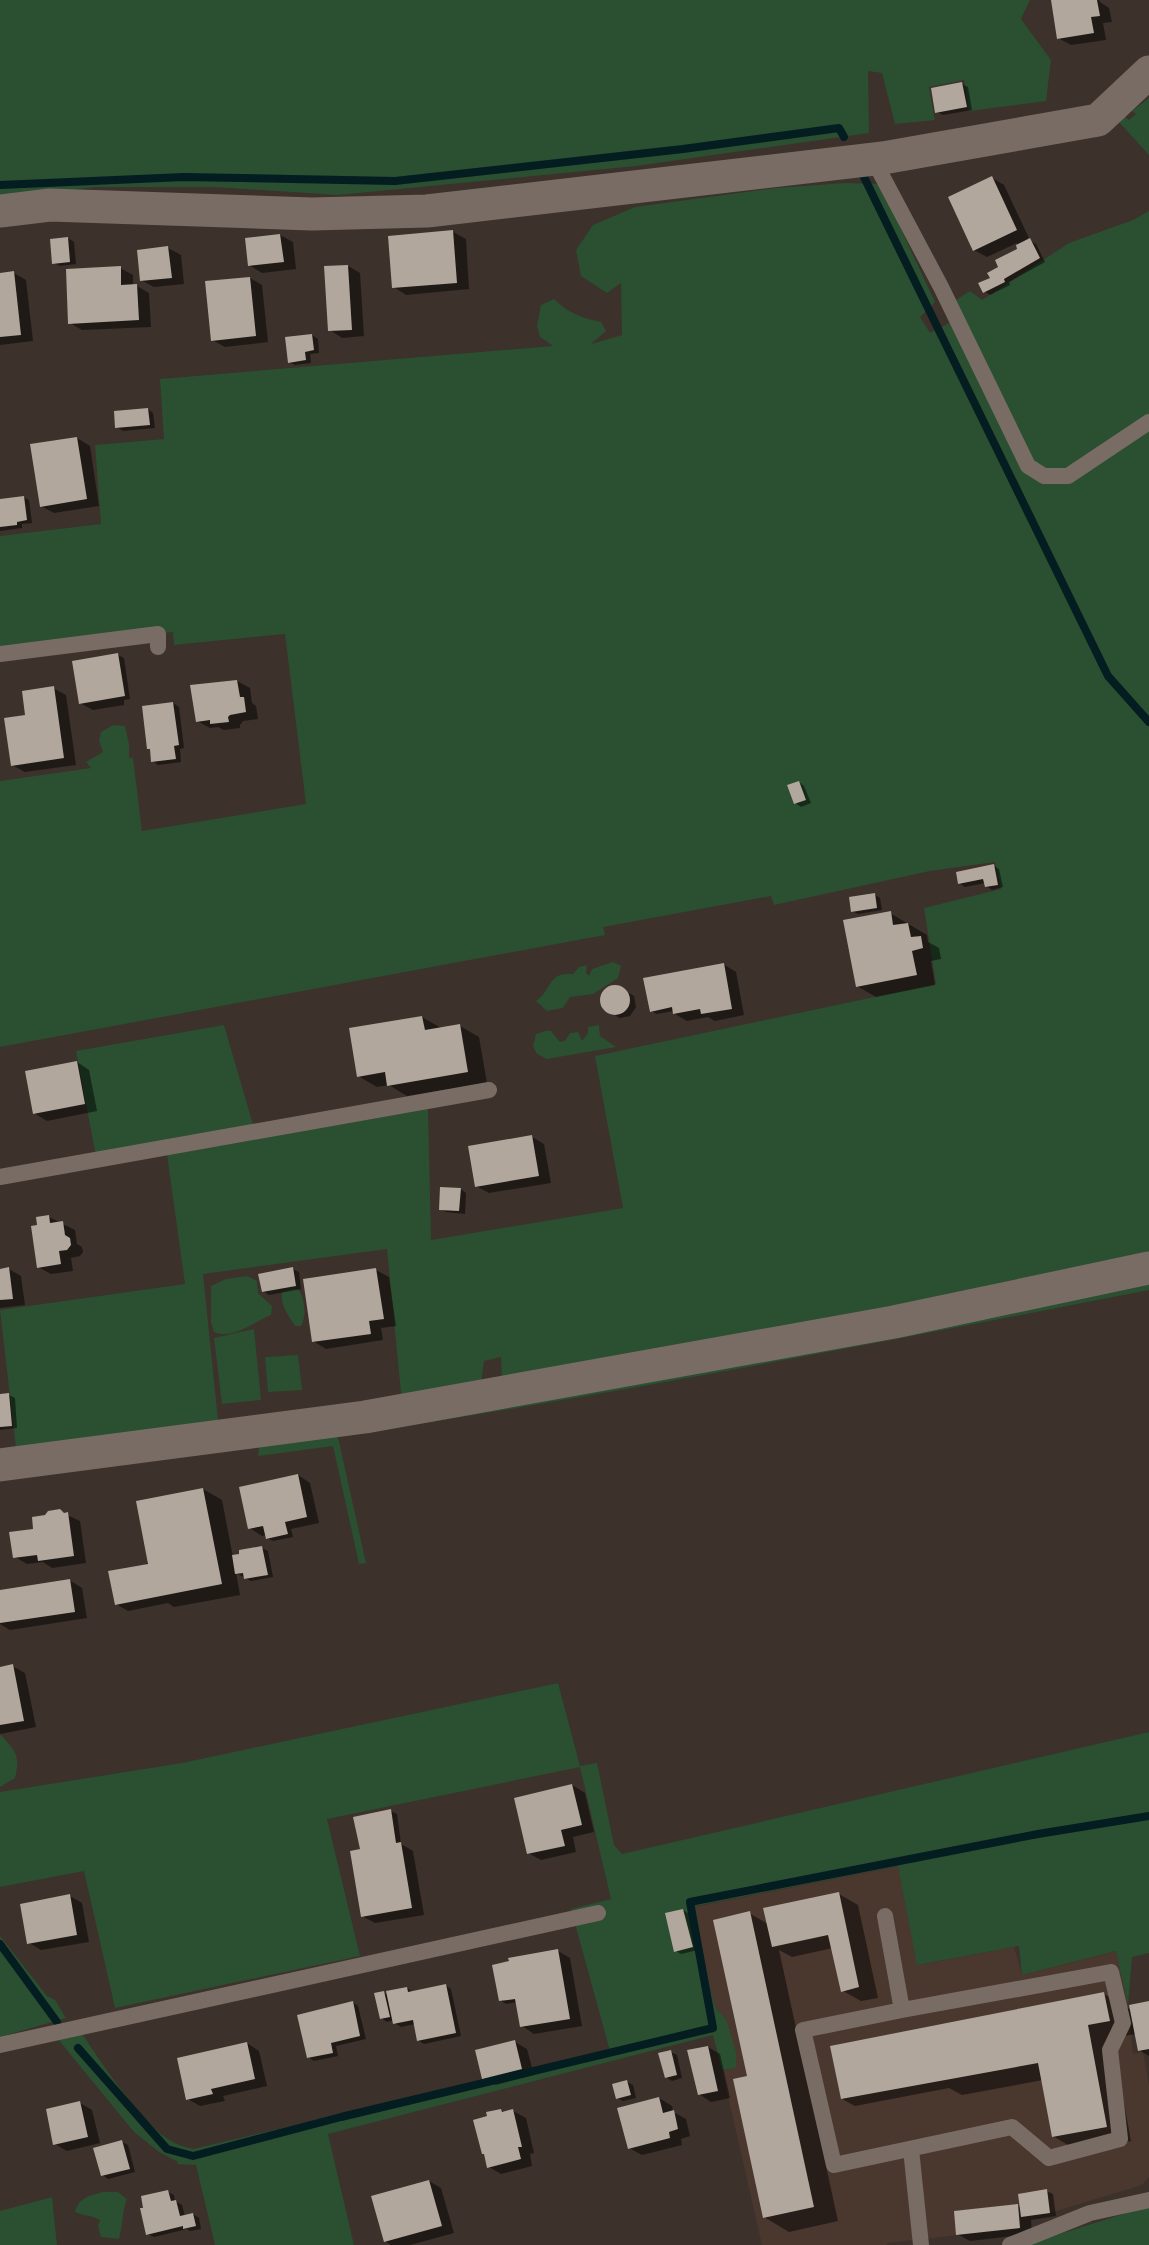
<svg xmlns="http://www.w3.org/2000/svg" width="1149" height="2245" viewBox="0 0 1149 2245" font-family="Manrope,sans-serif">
  <rect width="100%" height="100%" fill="#3c312b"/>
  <path fill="#4a382f" d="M899 1866 918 1965 1014 1947 1022 1975 1117 1951 1128 2005 1133 2054 1143 2052 1149 2086V2177L1142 2185 1050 2213 1020 2218 1021 2228 888 2243 886 2245H762L722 2070 736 2068 726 2019 715 2007 704 1965 694 1907Z"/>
  <path fill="#2a4f31" d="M0 0H1030L1021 19 1051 60 1046 101 969 111 964 80 929 87 935 120 895 124 882 73 868 71 869 133 636 166 338 195 214 187H99L0 196Z
    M1149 98V155L1117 120 1123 115 1129 120 1136 114 1132 111Z
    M844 183 880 184 935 302 920 317 930 333 961 317 956 300 970 291 982 300 1069 243 1133 220 1149 211V1262L502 1382 501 1357 484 1361 480 1390 402 1403 387 1249 203 1274 219 1429 17 1457 0 1310 185 1284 167 1155 428 1109 431 1240 623 1208 595 1056 936 984 924 908 1001 889 995 862 930 871 774 905 771 896 603 927 605 935 0 1047V781L91 768 86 762 103 752 99 741 101 732 113 725 125 726 129 744V758H133L142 831 306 804 285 634 174 645 173 632 0 652V536L101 524 95 445 164 439 160 379 553 346 540 337 537 326 541 305 554 299C568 313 582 318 601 322L606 331 591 344 622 335 621 283 607 293 581 276 576 250 593 225 635 207 776 188Z
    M613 962 621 966 618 978 593 994 570 997 563 1008 547 1011 536 1001C552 990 548 971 573 974L579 967 587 965 586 973 589 976 592 969Z
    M224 1025 254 1128 96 1156 76 1051Z
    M599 1025 600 1036 616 1047 547 1059 537 1054 533 1046 536 1034 545 1031H551L560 1042 565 1041 570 1033 578 1032 582 1041 588 1033V1027Z
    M247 1276 257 1281 258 1293 272 1306 271 1315C253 1322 235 1340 214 1332L211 1322V1286L226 1279Z
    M1149 1283V1290C879 1343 609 1395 338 1437L366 1563 359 1564 333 1446 258 1456 260 1439Z
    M293 1289 299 1290C305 1300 307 1315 301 1326H295C288 1315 280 1305 282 1292Z
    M254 1329 261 1400 222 1404 214 1338Z
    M298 1355 302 1390 268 1392 265 1357Z
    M558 1683 580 1766 597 1763 614 1845 622 1854 1149 1732V1953L1132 1957 1128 2005 1116 1951 1022 1975 1019 1946 917 1965 898 1866 695 1906 704 1965 715 2007 726 2019 736 2052V2068L722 2070 713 2035 328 2134 354 2245H215L196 2165 177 2164 178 2162 159 2152 134 2132 57 2038 81 2032C100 2061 142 2124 171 2141 177 2145 186 2147 193 2149L610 2051 571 1909 611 1899 580 1767 327 1819 360 1956 115 2008 84 1871 0 1887V1792L182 1763Z
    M0 1734C15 1751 21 1755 15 1778L0 1787Z
    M0 1936 47 1996 55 2000 66 2018 0 2037Z
    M103 2192H118L127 2199C122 2212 123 2225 119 2239L101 2237 98 2226 100 2220C91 2215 84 2216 75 2212 79 2197 89 2196 103 2192Z
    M52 2197 57 2245H0V2211Z
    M1149 2206V2245H1032L1031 2243Z"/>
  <path fill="#0007" d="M1052 0H1099L1100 2 1109 8 1112 22 1103 23 1106 40 1071 45 1058 38Z
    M962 84 968 87 972 110 943 115 937 112Z
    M992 178 1004 185 1029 238 1027 239 1036 244 1045 262 1009 282 1010 285 990 295 984 291 992 278 1019 249 1017 243 987 257 974 250Z
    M453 232 466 239 469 289 406 295 394 287Z
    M280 235 293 242 296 269 262 273 249 265Z
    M68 238 74 242 76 264 60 266 54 263Z
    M168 248 181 255 184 284 154 287 141 280Z
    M348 266 360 273 364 336 342 338 330 330Z
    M120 268 133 275V286H137L149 293 151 327 82 330 70 323Z
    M14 273 26 280 33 341 0 345V274Z
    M250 278 262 285 268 342 225 347 212 340Z
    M312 335 318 339 319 353 310 354 311 363 295 365 289 362Z
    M148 409 153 413 155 428 123 431 117 427Z
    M77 438 90 446 99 506 54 513 41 506Z
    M23 497 29 500 32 523 22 524V528L0 531V500Z
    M118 655 124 658 130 699 124 700V705L93 710 80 703Z
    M237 681 250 688 252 703 256 706 258 719 243 721 240 725V728L224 730 218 727 210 728 197 721Z
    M53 688 66 695 76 765 25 772 12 765 27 716Z
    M173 703 179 707 184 748 180 749 181 762 158 765 153 761 151 750 148 748Z
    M799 782 804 786 811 803 801 807 795 803Z
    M994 866 999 869 1003 887 992 890 986 886 985 883 965 887 960 884Z
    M874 894 880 898 882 910 858 914 852 911Z
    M890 913 927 935 928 942 939 948 941 959 931 961 935 985 876 997 857 986Z
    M723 964 736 972 744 1015 715 1021 708 1017 687 1021 675 1014 674 1011 657 1014 651 1011Z
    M618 986 634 996 636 1007 630 1016 620 1018 603 1009 601 998 607 989Z
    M422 1017 441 1028 460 1026 479 1037 487 1083 407 1096 389 1085 377 1087 358 1076Z
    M77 1062 89 1070 97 1111 47 1121 34 1113Z
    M532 1137 544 1144 551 1183 489 1193 476 1186Z
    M461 1189 466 1193 465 1214 446 1212 440 1209Z
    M49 1217 75 1230 77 1244 82 1247 83 1252 80 1256 71 1258 73 1271 51 1274 38 1267 39 1226Z
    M9 1269 21 1276 25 1305 0 1308V1270Z
    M293 1269 299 1272 301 1289 269 1295 263 1291Z
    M376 1270 389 1277 396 1326 381 1328 383 1340 326 1349 313 1341Z
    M0 1395H9L15 1398 17 1428 0 1430Z
    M298 1475 310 1483 319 1523 291 1529 293 1537 273 1541 267 1538V1535L262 1536 250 1528Z
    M203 1489 222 1500 233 1557 262 1548 268 1551 273 1577 251 1581 236 1573 240 1595 174 1607 168 1603 128 1611 116 1604Z
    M65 1514 80 1521 86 1563 52 1568 43 1562 27 1564 15 1557 35 1530Z
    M69 1580 82 1588 87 1618 10 1630 0 1624V1591Z
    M12 1666 25 1673 36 1727 0 1734V1668Z
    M572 1785 585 1793 594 1832 573 1837 576 1852 541 1860 528 1853Z
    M391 1811 397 1814 401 1844 413 1851 424 1915 375 1923 362 1916Z
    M839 1894 858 1905 878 1998 861 2001 843 1991 833 1948 792 1957 779 1950 838 2221 789 2232 764 2217 748 2077 749 1913 768 1924Z
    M70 1896 82 1903 89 1942 41 1950 29 1943Z
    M683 1910 689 1914 698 1950 681 1954 676 1951Z
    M558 1951 570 1958 582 2026 534 2034 522 2026 517 2002 506 2004 500 2000Z
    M445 1985 451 1989 461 2036 424 2044 418 2040 415 2024 401 2027 395 2023 394 2020 387 2022 381 2018 384 1993 389 1996 407 1988 413 1992Z
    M1104 1994 1131 2010 1149 2002V2056L1139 2050 1136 2034 1112 2038 1131 2141 1078 2151 1053 2136 1043 2080 962 2095 949 2088 855 2106 842 2099Z
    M353 2002 358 2006 366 2039 336 2046 338 2056 314 2061 308 2057Z
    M515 2042 527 2049 534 2075 496 2085 483 2078Z
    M247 2043 259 2051 267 2086 223 2096 225 2101 200 2106 188 2099Z
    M708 2047 720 2054 730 2098 711 2102 699 2094Z
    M671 2052 677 2055 682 2078 672 2081 666 2077Z
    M627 2082 633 2085 636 2098 623 2101 617 2098Z
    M659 2098 672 2106 673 2112 686 2119 690 2136 681 2139 682 2145 642 2155 629 2148Z
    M80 2103 92 2110 100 2143 67 2151 55 2144Z
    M501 2110 505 2113 513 2111 526 2118 534 2153 530 2154 532 2166 501 2174 489 2167V2117Z
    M122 2142 128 2145 135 2172 108 2179 103 2175Z
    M429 2181 441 2188 454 2233 410 2245H391L385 2241Z
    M1047 2191 1053 2194 1056 2216 1031 2220 1032 2234 970 2241 957 2234 1017 2205 1022 2208Z
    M168 2192 174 2195 175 2201 182 2205 185 2216 193 2214 199 2218 201 2229 190 2231 187 2229 154 2237 148 2234 145 2209Z"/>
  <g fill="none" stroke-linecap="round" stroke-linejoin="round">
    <path stroke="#031d21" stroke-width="8" d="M861 171 1108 676 1149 722
      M0 185 184 177 395 181 683 149 839 128 844 137
      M0 1944 57 2022
      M78 2048 167 2149 193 2156 341 2117 713 2028 690 1902 1038 1834 1149 1816"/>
  </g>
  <path fill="#b1a79c" d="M1051 0H1097L1100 16 1091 17 1094 33 1057 39Z
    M962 82 967 107 935 113 931 88Z
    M992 176 1017 230 973 251 948 197Z
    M453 230 457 283 392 288 388 236Z
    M280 234 284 262 248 266 245 238Z
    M68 237 70 262 52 264 50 239Z
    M1030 238 1040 258 1004 279 1005 282 983 293 978 283 990 278 987 273 998 267 995 260 1017 249 1016 245Z
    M168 246 172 278 140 281 137 250Z
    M348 265 352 330 328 331 324 266Z
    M121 266V285L137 284 139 320 68 324 66 269Z
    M14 271 21 335 0 337V273Z
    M250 277 256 336 211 341 205 281Z
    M312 334 314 350 305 352 306 360 288 363 285 337Z
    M148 408 150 425 115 428 114 411Z
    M77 437 87 499 40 507 30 444Z
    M24 496 27 520 17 522V525L0 527V499Z
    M118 653 125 696 79 704 72 661Z
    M237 680 240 697H244L246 712 230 715 228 717 229 722 210 724V720L196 722 190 685Z
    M54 686 64 758 11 766 4 718 25 715 22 691Z
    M173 702 179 745 174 746 176 759 151 762 150 749H147L142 706Z
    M799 781 806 800 794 804 787 785Z
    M994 864 998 885 985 887 983 879 958 884 956 872Z
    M875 893 877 908 851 912 849 897Z
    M891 911 893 925 908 923 911 937 921 936 923 948 912 951 917 975 856 987 843 920Z
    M724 963 732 1009 701 1014 700 1009 673 1014 672 1007 650 1012 643 978Z
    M600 1000a15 15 0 1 1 30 0a15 15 0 1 1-30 0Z
    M422 1016 425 1030 460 1024 468 1072 387 1086 385 1072 357 1077 349 1028Z
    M77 1061 85 1104 33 1114 25 1071Z
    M532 1135 539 1176 475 1187 468 1146Z
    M440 1187 461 1188 459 1211 439 1210Z
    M49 1215 50 1223 63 1221 65 1235 70 1238 71 1245 67 1250 59 1251 61 1264 37 1268 31 1226 37 1225 36 1217Z
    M9 1267 13 1299 0 1300V1269Z
    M293 1267 296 1286 262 1292 258 1274Z
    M376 1268 384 1319 369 1321 371 1334 312 1342 303 1279Z
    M9 1393 12 1426 0 1427V1394Z
    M298 1474 307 1517 285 1522 288 1534 266 1539 263 1526 248 1529 239 1487Z
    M203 1488 222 1584 115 1605 108 1571 148 1564 136 1501Z
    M60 1509 64 1513 68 1512 74 1556 38 1561 37 1555 13 1558 9 1532 33 1529 32 1517 45 1515 48 1511Z
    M262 1546 268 1575 244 1579 243 1573 235 1574 232 1555 239 1554V1550Z
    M70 1579 75 1612 0 1623V1590Z
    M13 1664 24 1721 0 1725V1667Z
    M572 1784 582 1825 561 1830 565 1846 527 1854 514 1798Z
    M391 1809 396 1843 401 1842 412 1908 361 1917 350 1851 360 1849 353 1817Z
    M839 1892 859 1987 841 1992 828 1935 772 1947 763 1908Z
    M70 1894 77 1935 27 1944 20 1904Z
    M683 1909 693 1947 674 1952 665 1913Z
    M750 1911 814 2207 763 2218 733 2079 747 2076 713 1920Z
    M558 1949 570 2019 520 2027 515 1999 499 2001 492 1965 509 1961 508 1958Z
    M446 1984 456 2033 417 2041 413 2020 393 2024 386 1991 407 1987 408 1992Z
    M384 1991 390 2017 380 2019 374 1993Z
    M1104 1992 1110 2021 1088 2025 1107 2127 1052 2137 1038 2063 841 2099 830 2046Z
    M353 2001 360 2036 331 2043 333 2053 307 2058 297 2015Z
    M1149 2001V2049L1138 2051 1129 2005Z
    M515 2040 522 2069 482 2079 475 2050Z
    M247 2042 255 2079 211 2089 213 2094 186 2100 177 2058Z
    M708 2046 718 2091 698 2095 687 2050Z
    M671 2050 677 2075 665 2078 658 2053Z
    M627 2080 631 2095 616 2099 612 2084Z
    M659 2097 663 2113 674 2110 678 2129 669 2132 670 2138 628 2149 617 2108Z
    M80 2101 88 2137 53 2145 46 2109Z
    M501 2109 502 2112 513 2109 522 2147H518L521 2159 487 2168 484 2154H482L473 2120 487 2116 486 2112Z
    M122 2140 130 2169 101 2176 93 2148Z
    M429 2180 442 2226 384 2242 371 2196Z
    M1047 2189 1050 2213 1021 2217 1018 2194Z
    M168 2190 171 2201 176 2200 180 2216 193 2213 196 2226 183 2229V2226L146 2235 140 2208H143L141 2196Z
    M1018 2204 1020 2228 956 2235 954 2211Z"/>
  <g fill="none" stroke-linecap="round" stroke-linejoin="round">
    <path stroke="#796c65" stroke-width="16" d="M873 159 941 287 1028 466 1044 476H1068L1149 422
      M0 654 158 634V647
      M0 1177 489 1090
      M885 1916 902 2010 803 2030 834 2165 1012 2127 1049 2158 1120 2139 1110 2050 1123 2023 1111 1972 902 2010
      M0 2045 598 1913
      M911 2149 921 2245
      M1010 2245 1090 2213 1149 2200"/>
    <path stroke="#796c65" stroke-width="33" d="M0 211 50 205 312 214 427 211 883 158 1098 120 1149 72
      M0 1465 365 1417 894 1322 1149 1268"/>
  </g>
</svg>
